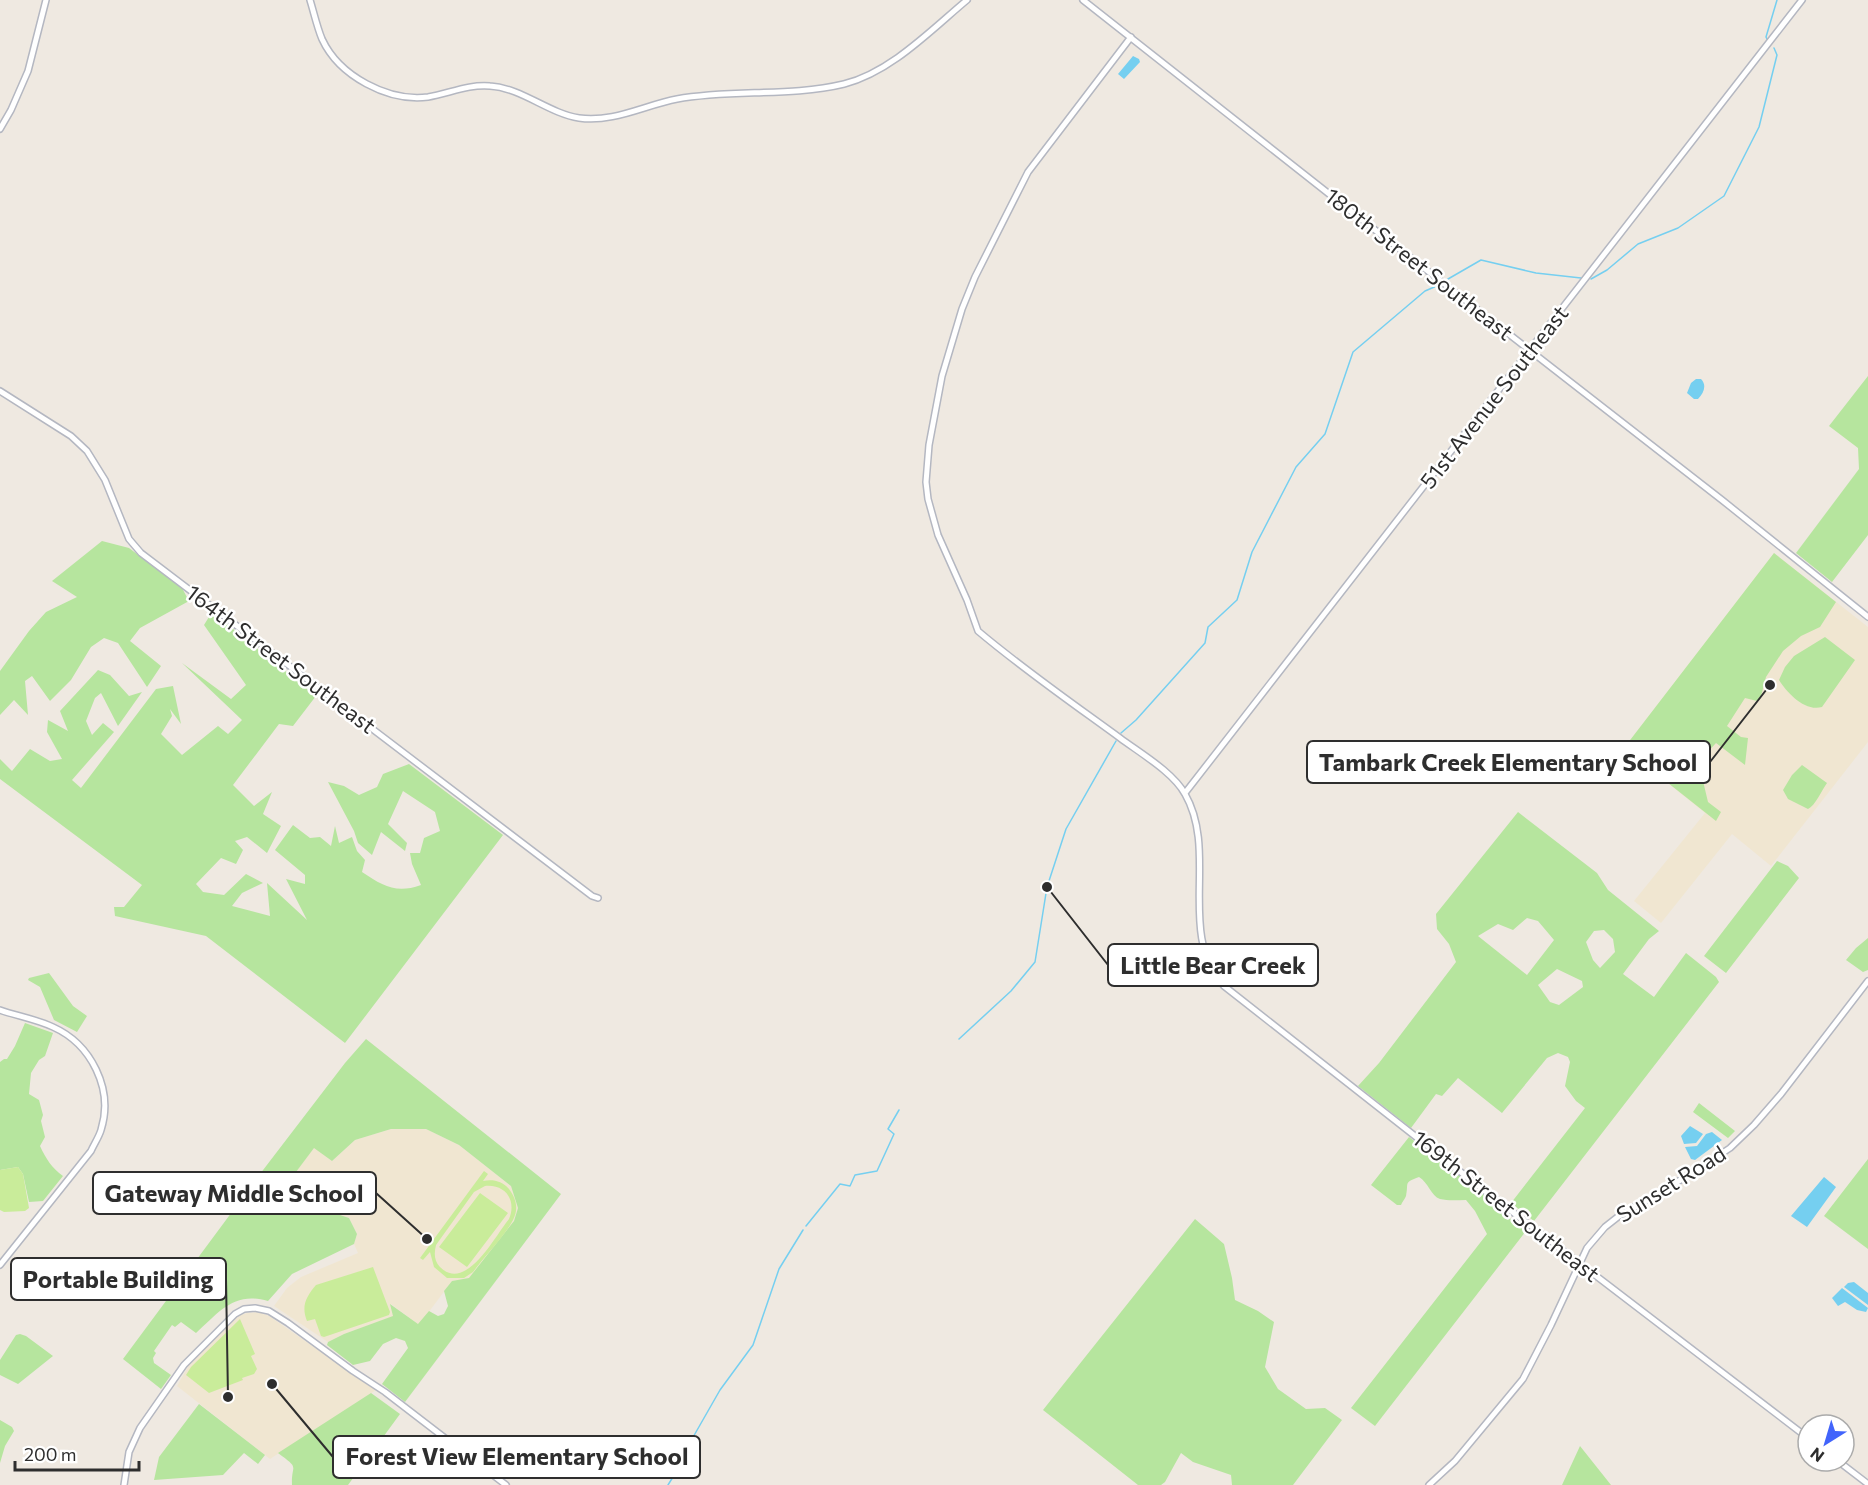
<svg xmlns="http://www.w3.org/2000/svg" width="1868" height="1485" viewBox="0 0 1868 1485" font-family="Commissioner,sans-serif">
  <rect width="100%" height="100%" fill="#efe9e1"/>
  <path fill="#f0e6d1" d="M1774 553 1868 627V742L1771 866 1732 834 1661 923 1634 901 1705 813 1624 748Z
    M391 1129H426L459 1145 511 1186 518 1208 514 1221 469 1279 452 1281 419 1325 391 1304 394 1316 344 1334 328 1342 274 1306 287 1288 301 1277 358 1253 354 1244 357 1234 349 1218 337 1214 290 1180 314 1147 332 1161 355 1140Z
    M259 1312 269 1316 376 1390 270 1459 177 1386 189 1365 229 1324 238 1316 247 1313Z"/>
  <path fill="#b6e59e" fill-rule="evenodd" d="M1868 376V535L1832 582 1796 553 1859 469 1858 448 1829 426Z
    M102 541 129 548 182 588 189 601 140 628 130 641 161 666 147 687 118 643 104 638 91 647 71 680 50 701 32 676 25 681 28 715 14 700 0 715V671L29 631 46 612 77 597 52 581Z
    M1774 553 1836 602 1820 627 1801 636 1783 651 1766 677 1761 696 1757 701 1745 698 1727 726 1741 737 1748 738 1745 765 1716 743 1704 756 1699 773 1703 781 1708 802 1721 812 1716 821 1624 748Z
    M212 612 316 696 293 726 279 724 233 785 254 806 272 792 263 814 281 826 267 853 247 837 235 841 243 850 236 864 221 858 196 884 203 892 224 895 246 874 263 883 242 893 232 906 270 916 267 883 307 920 286 879 305 884V875L275 850 293 825 310 838 320 837 331 846 335 826 339 843 352 837 357 851 365 860 362 872C383 886 396 894 421 885L412 864 410 853H420L424 838 440 831 435 812 403 791 388 824 407 843 405 851 381 832 372 855 358 843 354 831 328 782 344 786 359 795 377 787 383 774 409 764 503 835 345 1043 206 936 115 916 114 907H124L142 885 0 779V759L12 771 30 749 50 761 62 759 47 732 48 720 68 731 60 711 98 670 110 675 129 696 142 692 118 726 101 693 95 698 86 721 92 735 103 723 114 732 72 780 81 788 156 689 173 686 181 724 170 709 172 716 161 734 182 755 218 726 228 734 242 720 182 663 231 699 246 685 204 625Z
    M1825 637 1855 660 1822 707C1805 712 1787 693 1779 680L1785 667 1794 656Z
    M1802 765 1827 783C1822 790 1815 806 1808 809L1788 799 1783 790 1792 775Z
    M1518 812 1597 873 1608 890 1659 931 1649 939 1623 974 1654 997 1686 953 1716 977 1719 982 1534 1221 1511 1203 1585 1108 1576 1101 1565 1086 1570 1062 1568 1057 1558 1053 1547 1058 1502 1113 1458 1078 1442 1096 1436 1094 1411 1128 1358 1086 1379 1063 1456 962 1449 944 1437 929 1436 914ZM1527 918 1538 921 1554 940 1527 975 1478 936 1498 924 1513 930ZM1604 930 1613 939 1615 952 1600 968 1593 960 1586 942 1594 931ZM1557 969 1582 981 1583 987 1559 1005 1550 1002 1538 985Z
    M1777 861 1788 866 1799 878 1726 973 1704 956Z
    M1868 938V970L1863 972 1846 960 1856 948Z
    M49 973 73 1006 87 1016 77 1032 54 1020 40 987 28 980 29 978Z
    M25 1023 53 1033 45 1056 39 1060 31 1073 29 1094 39 1100 43 1115 41 1121 45 1137 40 1146C46 1159 52 1168 63 1176L43 1201 29 1202 23 1174 18 1167 0 1170V1062L4 1059H7L15 1046Z
    M366 1039 561 1194 405 1402 382 1384 408 1348 405 1341 396 1338 383 1344 370 1361 353 1365 327 1345 328 1342 344 1334 393 1316 390 1304 418 1324 429 1311 438 1316 444 1314 448 1306 444 1291 452 1281 469 1278 514 1221 518 1208 511 1186 459 1145 426 1129H391L355 1140 332 1161 314 1148 290 1180 337 1214 349 1218 357 1234 354 1244 292 1274 268 1301C234 1291 219 1312 196 1333L181 1322 175 1327 172 1325 154 1351 156 1353 153 1358 154 1363 171 1375 161 1389 123 1359 260 1174 345 1063Z
    M1699 1103 1735 1131 1728 1138 1693 1112Z
    M1409 1137 1504 1209 1503 1213 1526 1231 1375 1426 1351 1408 1487 1234 1475 1211 1466 1200C1458 1200 1448 1201 1440 1199 1431 1196 1428 1182 1419 1177 1403 1183 1409 1182 1406 1196 1405 1199 1402 1202 1401 1205H1397L1371 1185Z
    M1868 1159V1249L1824 1216Z
    M1195 1219 1224 1244 1232 1278 1235 1300 1258 1311 1274 1322 1265 1367 1278 1389 1306 1409 1325 1408 1342 1420 1293 1485H1232L1231 1475 1193 1462 1181 1453 1165 1482 1161 1485H1138L1043 1410Z
    M20 1334 26 1336 53 1356 18 1384 0 1375V1360L16 1335Z
    M371 1393 400 1414 348 1485H292C291 1463 301 1470 278 1453Z
    M199 1404 265 1455 258 1464 244 1453 223 1475 154 1480 159 1457Z
    M0 1420 12 1427 14 1431 5 1446 0 1463Z
    M1580 1446 1611 1485H1562Z"/>
  <path fill="#c9ec9a" fill-rule="evenodd" d="M18 1167 23 1174 29 1208 25 1211 4 1212 0 1210V1170Z
    M484 1171 488 1174 483 1181C493 1179 502 1181 509 1189 516 1198 519 1209 513 1220 505 1236 484 1257 473 1272L464 1278H447L434 1267 430 1252 423 1260 420 1258ZM485 1186C505 1184 517 1200 509 1219 495 1236 466 1293 440 1267 434 1261 434 1253 436 1245L474 1192Z
    M480 1193 508 1213 467 1267 439 1247Z
    M373 1267 390 1312 389 1315 324 1337 321 1336 315 1319 307 1321C301 1306 306 1297 316 1285Z
    M240 1319 255 1354 251 1356 257 1369 254 1374 242 1378 243 1380 209 1393 186 1375 191 1367Z"/>
  <path fill="#75cff0" d="M1133 56 1139 59 1140 62 1124 79 1118 74Z
    M1696 379H1701C1707 385 1704 393 1698 399H1694L1687 393 1691 383Z
    M1690 1126 1703 1134 1696 1143 1684 1144 1681 1136Z
    M1712 1132 1722 1140 1695 1160 1691 1159 1685 1147 1697 1146 1706 1134Z
    M1824 1177 1836 1187 1807 1227 1791 1216Z
    M1854 1282 1868 1293V1305L1844 1287 1848 1283Z
    M1842 1288 1868 1308 1866 1312 1857 1310 1845 1302 1838 1306 1832 1298Z"/>
  <g fill="none" stroke-linecap="round" stroke-linejoin="round">
    <path stroke="#75cff0" stroke-width="1.5" d="M1767 39 1766 37 1777 0
      M1448 279 1481 260 1536 273 1581 278
      M1591 279 1607 270 1638 244 1678 228 1724 196 1759 127 1777 55 1774 48
      M1121 733 1136 720 1205 643 1208 627 1237 600 1252 552 1296 467 1325 434 1353 352 1425 291 1439 285
      M959 1039 1011 991 1035 962 1047 887 1066 829 1116 741
      M806 1226 840 1184 850 1186 855 1175 877 1171 894 1134 888 1129 899 1110
      M668 1485 683 1461 692 1439 720 1390 753 1345 779 1269 803 1230"/>
    <defs>
      <path id="minor" d="M310 0C314 13 317 27 322 39 339 76 388 102 428 97 448 94 468 84 490 86 522 88 548 113 579 118 613 123 645 105 677 99 732 89 790 97 844 84 891 72 931 30 967 0
        M1083 0 1352 212 1722 500 1868 617
        M1131 37 1028 172 975 277 962 309 942 376 929 445 926 482 928 499 938 535 967 600 978 631C1023 669 1072 703 1120 738 1140 753 1173 772 1185 794 1219 853 1176 933 1224 986L1476 1184 1808 1438
        M0 129 11 110 28 71 46 0
        M0 391 71 436 87 451 105 480 129 539 141 553 592 896 598 898
        M1185 793 1802 0
        M0 1010C17 1016 36 1019 53 1027 91 1044 114 1089 101 1130 99 1137 94 1144 91 1151L0 1265
        M1838 1461 1868 1484
        M124 1485 129 1452 140 1428 184 1365 235 1314 244 1309 255 1308 269 1311 288 1323 353 1371 385 1392 506 1485
        M1429 1485 1455 1461 1523 1379 1551 1325 1587 1248 1605 1227 1619 1216 1689 1175 1730 1148 1754 1125 1781 1094 1868 981"/>
    </defs>
    <use href="#minor" stroke="#b4b7c1" stroke-width="8"/>
    <use href="#minor" stroke="#fff" stroke-width="5"/>
  </g>
  <g text-anchor="middle" stroke-width="5" stroke-linejoin="round" paint-order="stroke">
    <g font-size="22" fill="#2e2e2e" stroke="#fff">
      <text transform="translate(1419 264) rotate(38)" y="8">180th Street Southeast</text>
      <text transform="translate(1494 397) rotate(-52)" y="8">51st Avenue Southeast</text>
      <text transform="translate(281 659) rotate(37)" y="8">164th Street Southeast</text>
      <text transform="translate(1671 1184) rotate(-32)" y="8">Sunset Road</text>
      <text transform="translate(1506 1206) rotate(38)" y="8">169th Street Southeast</text>
    </g>
  </g>
  <path fill="none" stroke="#2e2e2e" stroke-width="2" d="M1770 685L1710 762M1047 887L1108 965M427 1239L376 1193M228 1397L226 1279M272 1384L333 1457"/>
  <g fill="#2e2e2e" stroke="#fff" stroke-width="2">
    <circle cx="1770" cy="685" r="6"/>
    <circle cx="1047" cy="887" r="6"/>
    <circle cx="427" cy="1239" r="6"/>
    <circle cx="228" cy="1397" r="6"/>
    <circle cx="272" cy="1384" r="6"/>
  </g>
  <g fill="#fff" stroke="#2e2e2e" stroke-width="2">
    <rect x="1307" y="741" width="403" height="42" rx="6"/>
    <rect x="1108" y="944" width="210" height="42" rx="6"/>
    <rect x="93" y="1172" width="283" height="42" rx="6"/>
    <rect x="11" y="1258" width="215" height="42" rx="6"/>
    <rect x="333" y="1436" width="367" height="42" rx="6"/>
  </g>
  <g font-size="24" text-anchor="middle" font-weight="bold" fill="#2e2e2e">
    <text x="1508" y="771">Tambark Creek Elementary School</text>
    <text x="1213" y="974">Little Bear Creek</text>
    <text x="234" y="1202">Gateway Middle School</text>
    <text x="118" y="1288">Portable Building</text>
    <text x="517" y="1465">Forest View Elementary School</text>
  </g>
  <g transform="translate(1826 1443) rotate(217)"><circle r="28" fill="#ffffff" stroke="#ababab" stroke-width="1.5"/>
  <path d="M0-4.5L10 22L0 15L-10 22Z" fill="#4264fb"/>
  <text y="-9" font-size="16" font-weight="bold" text-anchor="middle" fill="#2e2e2e">N</text>
  </g>
  <path d="M15 1461v9h124v-9" fill="none" stroke="#2e2e2e" stroke-width="3"/>
  <text x="24" y="1461" font-size="18" fill="#2e2e2e" stroke="#ffffff" stroke-width="4.5" paint-order="stroke">200 m</text>
</svg>
